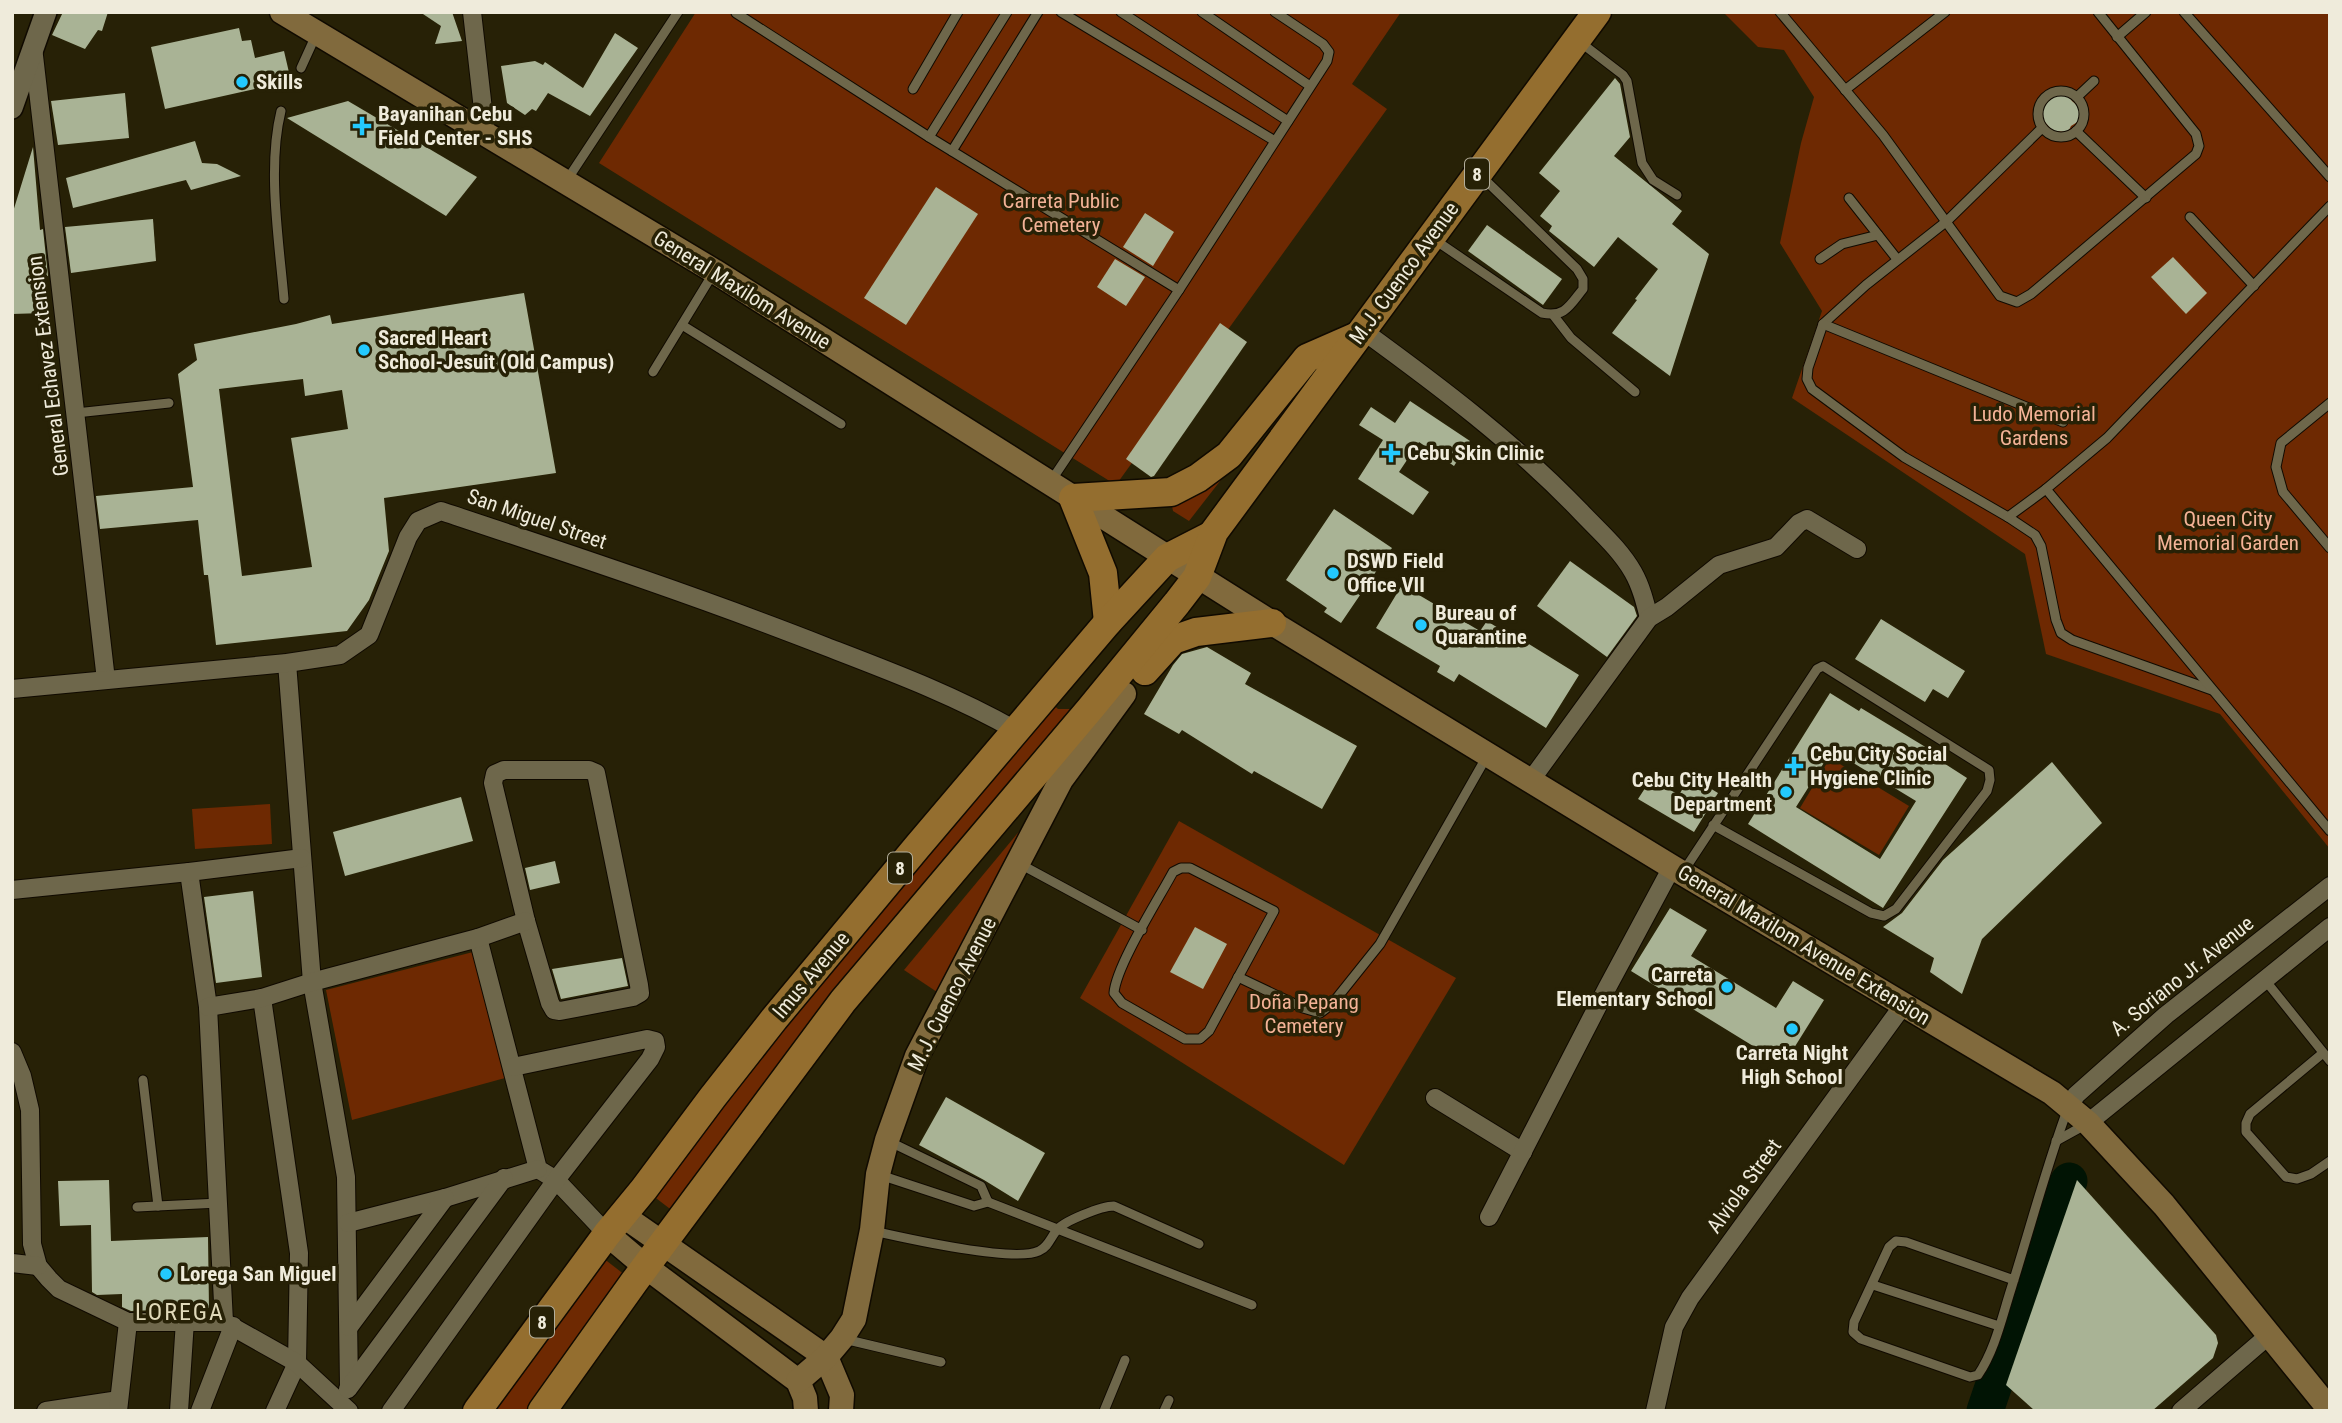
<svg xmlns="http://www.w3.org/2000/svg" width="2342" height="1423" viewBox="0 0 2342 1423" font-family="'Roboto Condensed',sans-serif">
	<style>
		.green { fill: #6e2902 }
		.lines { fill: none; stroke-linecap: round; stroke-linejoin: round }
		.river { stroke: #011404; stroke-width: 37 }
		.building { fill: #a9b395; fill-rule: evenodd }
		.service-casing { stroke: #100a00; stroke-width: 11 }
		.minor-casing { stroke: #100a00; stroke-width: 20 }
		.tertiary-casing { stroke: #100a00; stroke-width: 24 }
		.secondary-casing { stroke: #100a00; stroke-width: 27 }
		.primary-casing { stroke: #100a00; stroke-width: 31 }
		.service { stroke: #6e674b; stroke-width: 9 }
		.minor { stroke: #6e674b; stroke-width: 18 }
		.tertiary { stroke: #6e674b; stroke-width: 21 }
		.secondary { stroke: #816a3d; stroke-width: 24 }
		.primary { stroke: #946e2f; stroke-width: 28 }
		.poi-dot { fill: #23c9fe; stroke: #272106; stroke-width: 2.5 }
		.labels { text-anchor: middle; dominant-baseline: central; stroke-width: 7; stroke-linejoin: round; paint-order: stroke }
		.shield { fill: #272106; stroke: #b3ae9b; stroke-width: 2 }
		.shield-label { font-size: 19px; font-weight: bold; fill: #efebdb }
		.poi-label { font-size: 21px; font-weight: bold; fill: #efebdb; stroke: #272106; text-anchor: start }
		.park-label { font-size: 21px; fill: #f3b296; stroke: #272106 }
		.street-label { font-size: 21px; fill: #efebdb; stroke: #272106 }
		.quarter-label { font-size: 24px; letter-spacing: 2px; fill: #e0d9b9; stroke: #272106 }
	</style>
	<rect width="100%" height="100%" fill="#272106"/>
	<g class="green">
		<polygon points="696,12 1401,12 1352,84 1387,109 1116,485 599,163"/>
		<polygon points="1723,12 2330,12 2330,849 2220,714 2046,654 2025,554 1792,398 1822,311 1780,243 1801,143 1814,97 1784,50 1758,47"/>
		<polygon points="1224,476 1189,521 1173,511 1172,506"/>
		<polygon points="1045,697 1058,709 1090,709 682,1218 644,1189"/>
		<polygon points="1830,758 1909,806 1879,855 1800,808"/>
		<polygon points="1056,787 937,992 904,970"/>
		<polygon points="270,804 272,844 195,849 192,809"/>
		<polygon points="1179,821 1456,978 1344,1165 1080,998"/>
		<polygon points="473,952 505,1078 352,1120 326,990"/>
		<polygon points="594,1251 634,1282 541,1411 477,1411"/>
	</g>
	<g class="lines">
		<polyline class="river" points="1985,1411 2051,1216 2069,1181"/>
	</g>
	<g class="building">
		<polygon points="63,12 108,12 102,31 98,30 85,49 52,35"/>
		<polygon points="420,12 452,12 462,41 435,44 441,26"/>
		<polygon points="239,28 242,41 251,40 255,58 284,51 291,81 165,109 151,47"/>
		<polygon points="615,33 638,48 590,116 548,93 536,111 532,109 525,115 507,103 501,66 535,61 543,65 545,62 583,88"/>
		<polygon points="1615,78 1620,84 1630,137 1614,156 1682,211 1672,224 1709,254 1670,376 1612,333 1637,300 1635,299 1658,269 1618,237 1594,267 1549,231 1552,226 1540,216 1560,191 1539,173"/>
		<polygon points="125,93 129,138 58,145 51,101"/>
		<polygon points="2054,95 2069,96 2072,101 2079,107 2079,121 2071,126 2068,132 2053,131 2043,120 2043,105"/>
		<polygon points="348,101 477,177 446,216 287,118"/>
		<polygon points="195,141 202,163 217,164 241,176 191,190 186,180 73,208 66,178"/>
		<polygon points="33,147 40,230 43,229 48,276 42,277 44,313 12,314 12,215"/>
		<polygon points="936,187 978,214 906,325 864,298"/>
		<polygon points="1145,213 1174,232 1153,266 1123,247"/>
		<polygon points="153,219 156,261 71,273 65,227"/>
		<polygon points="1487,225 1562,279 1543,305 1468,251"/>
		<polygon points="2173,257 2207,293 2186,314 2151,277"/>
		<polygon points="1115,259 1145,277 1126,306 1097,287"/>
		<path d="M524,293l32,180 -172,25 5,53 -20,49 -22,31 -131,14 -8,-70h-4l-6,-55 -98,9 -4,-33 97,-9 -15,-113 19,-14 -3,-16 102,-20 34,-9 2,9zM303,379l2,17 37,-6 6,39 -57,9 21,129 -70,9 -23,-187z"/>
		<polygon points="1220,323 1247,342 1154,476 1151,477 1126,459"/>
		<polygon points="1410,401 1470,441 1454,466 1419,442 1399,472 1429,492 1413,515 1358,479 1383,440 1359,425 1371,407 1395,423"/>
		<polygon points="1334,509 1392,548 1341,623 1324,612 1327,608 1286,580"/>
		<polygon points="1570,561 1634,607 1637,616 1607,657 1537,606"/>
		<polygon points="1402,585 1480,631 1487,621 1514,638 1516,636 1579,675 1546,728 1459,674 1454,682 1437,672 1440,666 1376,628"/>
		<polygon points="1881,619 1965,671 1948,698 1933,689 1925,702 1855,659"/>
		<polygon points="1207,647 1251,673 1245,684 1357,746 1322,809 1254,771 1252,774 1182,730 1179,734 1144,714 1173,665 1182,654"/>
		<path d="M1830,693l29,18 2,-3 81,49 -3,3 28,18 -84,130 -135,-84zM1832,750l84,51 -36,58 -84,-52z"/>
		<polygon points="2052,762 2102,823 1982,939 1962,994 1930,972 1934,958 1883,927 1902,913 1943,860"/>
		<polygon points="1690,776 1718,793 1694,832 1638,799 1651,779 1679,795"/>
		<polygon points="461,797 473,841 345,876 333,832"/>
		<polygon points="555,861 560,883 530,890 525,868"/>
		<polygon points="253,891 262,977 216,983 204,897"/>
		<polygon points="1670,908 1707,930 1691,956 1776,1008 1793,981 1824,1000 1789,1056 1776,1049 1771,1057 1631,971"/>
		<polygon points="1195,927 1227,944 1203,989 1170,972"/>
		<polygon points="622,958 628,986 561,999 552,969"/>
		<polygon points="946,1097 1045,1153 1018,1201 984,1180 919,1145"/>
		<polygon points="109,1180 111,1241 208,1237 209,1308 131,1311 122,1307 122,1294 97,1295 92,1292 91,1225 60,1226 58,1181"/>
		<polygon points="2077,1180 2216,1335 2218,1343 2213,1358 2152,1411 2035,1411 2006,1385"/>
	</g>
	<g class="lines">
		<g class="service-casing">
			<g id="service">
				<polyline points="1061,12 1275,141"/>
				<polyline points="1121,12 1288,121"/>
				<polyline points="1202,12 1310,86"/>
				<polyline points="1780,12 1883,135 2000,296 2017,302 2031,294 2196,154 2199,146 2196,134 2098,12"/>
				<polyline points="2184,12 2330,177"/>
				<polyline points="736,13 929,137 1179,290"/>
				<polyline points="2117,37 2146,12"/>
				<polyline points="1580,42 1623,75 1627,81 1642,163 1653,180 1677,195"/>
				<polyline points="301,68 316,35"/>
				<polyline points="913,89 958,12"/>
				<polyline points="1845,90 1945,12"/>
				<circle cx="2061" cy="114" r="23"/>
				<polyline points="2077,97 2094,81"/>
				<path d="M281,111c-14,57 -2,129 3,188"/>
				<polyline points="2042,128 1947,221 1866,285 1823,324 1808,368 1807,379 1812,389 1904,457 2008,517 2035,535 2041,546 2056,620 2061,633 2072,640 2212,690"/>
				<polyline points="2076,131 2146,198"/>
				<polyline points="929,137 1007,12"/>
				<polyline points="952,151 1038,12"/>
				<polyline points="567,180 678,12"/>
				<polyline points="1849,198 1897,259"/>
				<polyline points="2190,217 2254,286"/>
				<path d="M1435,240l107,73c23,5 28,-8 41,-24v-10l-6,-10 -97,-94"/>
				<polyline points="1820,259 1842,244 1878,235"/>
				<polyline points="1554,316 1571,338 1635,392"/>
				<polyline points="1823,324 2063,422"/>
				<polyline points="682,325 841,424"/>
				<polyline points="653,372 714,272"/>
				<polyline points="2330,403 2281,443 2276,467 2283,492 2330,548"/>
				<polyline points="76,413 169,403"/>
				<polyline points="1051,481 1179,290 1327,61 1329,52 1323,44 1275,12"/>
				<polyline points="2046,489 2330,831"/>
				<polyline points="2008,517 2046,489 2107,438 2330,206"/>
				<polyline points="1020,864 1142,930"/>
				<path d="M1181,868h9l84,43 -65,120 -9,8h-15l-63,-36 -8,-10c2,-27 44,-93 59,-121z"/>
				<polyline points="1683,872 1817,669 1823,666 1989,770 1990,780 1987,791 1896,909 1884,916 1871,913 1713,825"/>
				<polyline points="1238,977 1303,1008 1320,1013 1332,1004 1380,944 1487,756"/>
				<polyline points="2265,980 2330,1061"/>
				<polyline points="2323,1053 2250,1114 2246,1123 2246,1132 2286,1177 2297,1179 2311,1174 2330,1161"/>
				<polyline points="143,1080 158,1206"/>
				<polyline points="888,1141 981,1186 988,1202"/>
				<polyline points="2056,1141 2085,1125"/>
				<polyline points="880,1175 974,1206 988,1202 1252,1305"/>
				<polyline points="137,1207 219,1203"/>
				<path d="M873,1231c31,7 141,32 166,20 9,-4 11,-12 17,-20 7,-10 46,-25 58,-25l85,38"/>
				<path d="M2014,1280l-108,-38 -10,-1 -7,6 -35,75 -1,10 8,7 109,38 8,-2c17,-25 24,-58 33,-86 19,-60 35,-122 57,-181"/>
				<polyline points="1873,1285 1999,1326"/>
				<polyline points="844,1339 941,1362"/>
				<polyline points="1104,1411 1125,1360"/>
				<polyline points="1164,1411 1169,1400"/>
			</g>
		</g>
		<g class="minor-casing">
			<g id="minor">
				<polyline points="472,12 486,136"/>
				<polyline points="33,47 106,680"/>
				<path d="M1362,330c77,56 153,113 219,182 18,19 39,37 52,60 8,14 12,30 16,46"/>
				<polyline points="287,663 312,982 346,1177 349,1387"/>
				<path d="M12,689l275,-26 53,-8 29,-20 39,-98 10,-16 23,-10c129,43 259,86 386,136 65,25 129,49 190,84"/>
				<polygon points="504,770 589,770 596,773 639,985 640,993 633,997 560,1011 554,1010 550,1003 526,921 493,783 495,774"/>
				<polyline points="1531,780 1649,618 1667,607 1719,565 1776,547 1799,523 1807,519 1857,549"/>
				<polyline points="189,872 208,1007 224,1322"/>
				<polyline points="12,890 189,872 302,858"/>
				<polyline points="478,938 538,1169 556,1180 607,1234"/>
				<polyline points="262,998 299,1253 297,1363 275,1411"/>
				<polyline points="208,1007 262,998 312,982 478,938 526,921"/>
				<polyline points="12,1052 22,1076 30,1110 32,1244 38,1266 49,1279 59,1289 128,1322 224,1322 297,1363 349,1411"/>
				<polyline points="1435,1098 1523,1152"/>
				<polyline points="2069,1107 2076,1095 2166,1015 2330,886"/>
				<polyline points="2088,1123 2330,927"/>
				<polyline points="1489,1217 1607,988 1672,867"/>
				<polyline points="348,1223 445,1198 538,1169"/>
				<polyline points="12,1263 38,1266"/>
				<polyline points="349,1327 445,1198"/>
				<polyline points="348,1389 504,1178"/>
				<polyline points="46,1411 119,1400"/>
				<polyline points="118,1411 128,1322"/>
				<polyline points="179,1411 185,1321"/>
				<polyline points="200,1411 233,1326"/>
				<polyline points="391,1411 556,1180 650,1059 656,1047 655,1041 647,1039 513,1067"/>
				<polyline points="1655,1411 1674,1327 1690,1298 1904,1004"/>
				<polyline points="2181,1411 2268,1336"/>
			</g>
		</g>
		<g class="tertiary-casing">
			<polyline id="tertiary" points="12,108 46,12"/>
		</g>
		<g class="secondary-casing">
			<g id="secondary">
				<polyline points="282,12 714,271 1272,623 1672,867 2052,1093 2088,1123 2164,1205 2330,1410"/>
				<polyline points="622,1215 826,1357 842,1395 841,1411"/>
				<polyline points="607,1234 646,1267 798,1381 805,1398 806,1411"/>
				<polyline points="798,1381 826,1357 842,1338 854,1319 872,1230 878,1174 887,1140 917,1056 1061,780 1124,694"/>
			</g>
		</g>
		<g class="primary-casing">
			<g id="primary">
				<polyline points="1108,622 1103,573 1073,498 1171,492 1198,478 1229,455 1307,358 1355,337"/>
				<polyline points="1145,671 1173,640 1196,632 1272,623"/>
				<polyline points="477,1411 607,1234 644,1189 712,1098 774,1019 917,847 1108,622 1167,558 1212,535"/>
				<polyline points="542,1411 634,1282 843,1001 1090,709 1177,603 1197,577 1214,532 1597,12"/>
			</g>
		</g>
		<use href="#service" class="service"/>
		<use href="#minor" class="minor"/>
		<use href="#tertiary" class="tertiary"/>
		<use href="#secondary" class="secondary"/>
		<use href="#primary" class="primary"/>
	</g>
	<g class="poi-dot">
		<circle cx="242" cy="82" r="7"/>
		<path d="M358.5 115.5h7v7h7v7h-7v7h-7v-7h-7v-7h7z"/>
		<circle cx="364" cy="350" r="7"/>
		<path d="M1387.5 442.5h7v7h7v7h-7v7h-7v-7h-7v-7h7z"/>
		<circle cx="1333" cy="573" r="7"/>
		<circle cx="1421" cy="625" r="7"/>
		<path d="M1790.5 755.5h7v7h7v7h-7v7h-7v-7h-7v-7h7z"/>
		<circle cx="1786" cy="792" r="7"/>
		<circle cx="1727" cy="987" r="7"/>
		<circle cx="1792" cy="1029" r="7"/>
		<circle cx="166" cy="1274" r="7"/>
	</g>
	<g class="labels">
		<g class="shield">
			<rect x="1465" y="158.5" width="24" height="31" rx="5"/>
			<rect x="888" y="852.5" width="24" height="31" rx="5"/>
			<rect x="530" y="1306.5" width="24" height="31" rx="5"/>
		</g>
		<g class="shield-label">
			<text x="1477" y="174">8</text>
			<text x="900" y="868">8</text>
			<text x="542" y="1322">8</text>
		</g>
		<g class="poi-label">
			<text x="256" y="82">Skills</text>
			<text x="378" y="114">Bayanihan Cebu<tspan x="378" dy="24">Field Center - SHS</tspan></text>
			<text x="378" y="338">Sacred Heart<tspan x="378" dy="24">School-Jesuit (Old Campus)</tspan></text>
			<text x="1407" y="453">Cebu Skin Clinic</text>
			<text x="1347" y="561">DSWD Field<tspan x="1347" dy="24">Office VII</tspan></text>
			<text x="1435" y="613">Bureau of<tspan x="1435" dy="24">Quarantine</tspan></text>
			<text x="1810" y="754">Cebu City Social<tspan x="1810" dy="24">Hygiene Clinic</tspan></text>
			<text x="1772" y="780" text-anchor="end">Cebu City Health<tspan x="1772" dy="24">Department</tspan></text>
			<text x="1713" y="975" text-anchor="end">Carreta<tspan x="1713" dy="24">Elementary School</tspan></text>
			<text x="1792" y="1053" text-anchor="middle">Carreta Night<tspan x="1792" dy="24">High School</tspan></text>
			<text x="180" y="1274">Lorega San Miguel</text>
		</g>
		<g class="park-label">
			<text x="1061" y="201">Carreta Public<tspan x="1061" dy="24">Cemetery</tspan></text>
			<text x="2034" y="414">Ludo Memorial<tspan x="2034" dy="24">Gardens</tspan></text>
			<text x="2228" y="519">Queen City<tspan x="2228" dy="24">Memorial Garden</tspan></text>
			<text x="1304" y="1002">Doña Pepang<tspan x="1304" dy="24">Cemetery</tspan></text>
		</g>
		<g class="street-label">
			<text transform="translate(1404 273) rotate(-54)">M.J. Cuenco Avenue</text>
			<text transform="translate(742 290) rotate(32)">General Maxilom Avenue</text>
			<text transform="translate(48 366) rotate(-97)">General Echavez Extension</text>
			<text transform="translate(537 519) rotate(19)">San Miguel Street</text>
			<text transform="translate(1804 945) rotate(31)">General Maxilom Avenue Extension</text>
			<text transform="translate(811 975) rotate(-50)">Imus Avenue</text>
			<text transform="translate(2182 976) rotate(-39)">A. Soriano Jr. Avenue</text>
			<text transform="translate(952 994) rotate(-63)">M.J. Cuenco Avenue</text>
			<text transform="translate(1744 1186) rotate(-54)">Alviola Street</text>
		</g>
		<g class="quarter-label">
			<text x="180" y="1312">LOREGA</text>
		</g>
	</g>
	<rect width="2342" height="1423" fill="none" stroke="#efebdb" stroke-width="28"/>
</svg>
